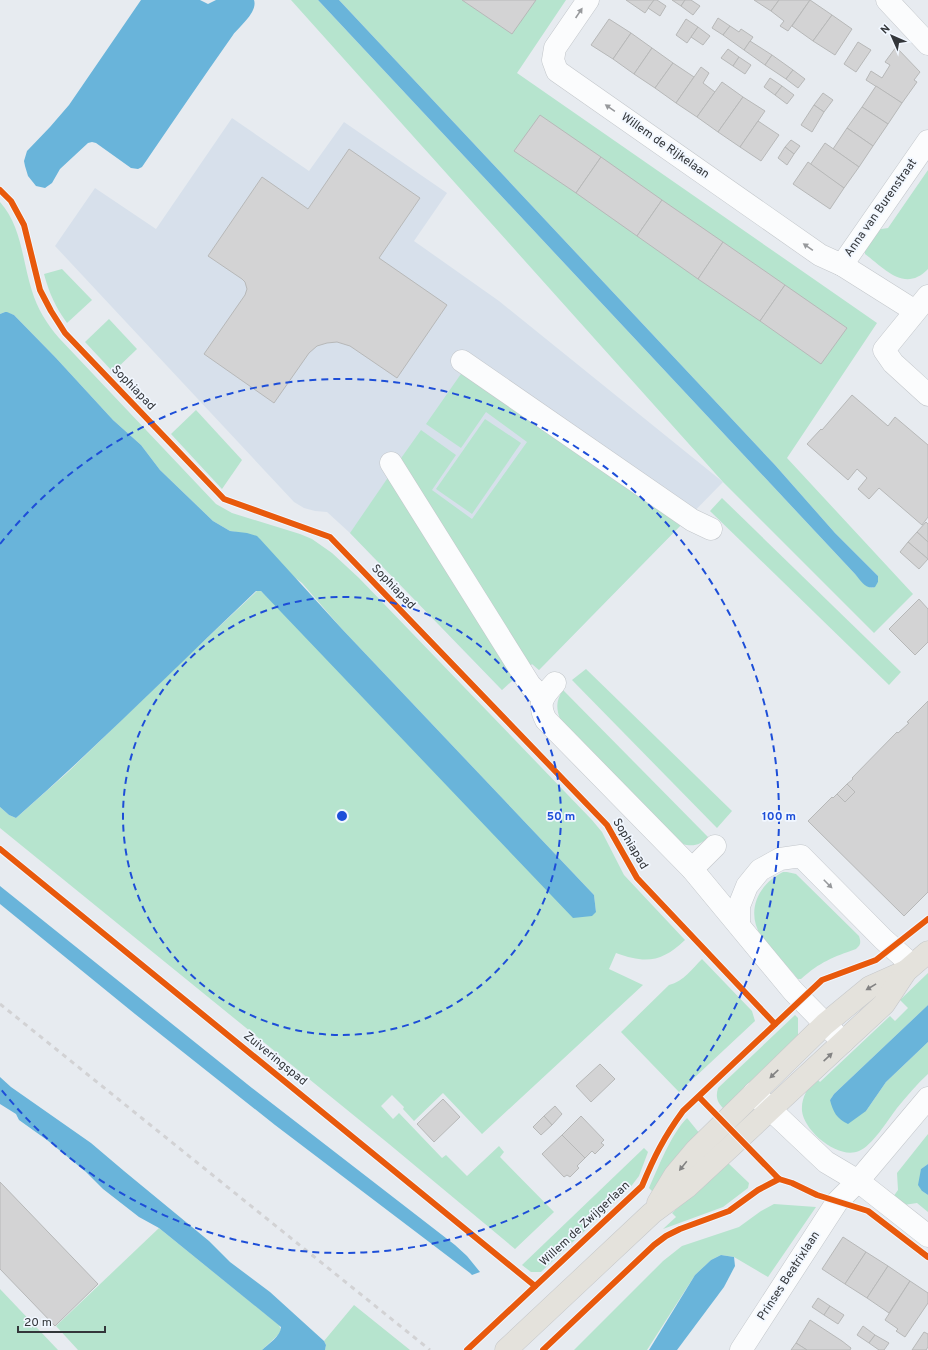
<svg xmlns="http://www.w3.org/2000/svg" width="928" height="1350" viewBox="0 0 928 1350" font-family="Overpass,sans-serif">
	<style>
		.built { fill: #d7e0eb }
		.green { fill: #b6e4ce }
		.water { fill: #69b4da }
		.building { fill: #d3d3d4; stroke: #b7b8b8 }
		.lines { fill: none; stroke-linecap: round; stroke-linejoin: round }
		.minor-casing { stroke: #c3c7cb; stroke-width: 23 }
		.major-casing { stroke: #c6c8ca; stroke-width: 23 }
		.minor { stroke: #fbfcfd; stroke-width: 22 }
		.major { stroke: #e4e2dc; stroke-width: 22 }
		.rail { stroke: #d2d2d4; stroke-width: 3; stroke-dasharray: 5 5; stroke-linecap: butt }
		.cycleway-casing { stroke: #f1f7ff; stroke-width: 8 }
		.cycleway { stroke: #e8590c; stroke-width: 6 }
		.oneway { fill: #97999c }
		.oneway2 { fill: #838383 }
		.ring { fill: none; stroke: #1d4ed8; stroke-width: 2; stroke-dasharray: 7 5 }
		.labels { text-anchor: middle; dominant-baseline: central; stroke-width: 3.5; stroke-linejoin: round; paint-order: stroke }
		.street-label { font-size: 12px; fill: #33363a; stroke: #f1f7ff }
		.centre { fill: #1d4ed8; stroke: #f1f7ff; stroke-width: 2 }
		.ring-label { font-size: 12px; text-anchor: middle; font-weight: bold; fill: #1d4ed8; stroke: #f1f7ff; stroke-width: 3.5; stroke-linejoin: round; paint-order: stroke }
	</style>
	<rect width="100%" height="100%" fill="#e7ebf0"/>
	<polygon class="built" points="232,118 309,171 344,122 447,193 414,241 499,301 723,482 539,670 532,664 502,690 350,533 327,512 315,511 304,508 294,502 55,246 95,188 156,229"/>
	<g class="green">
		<path d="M291,0h27l537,574c5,5 10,13 18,14l5,-6v-6l-43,-43 -60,-68 -436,-465h227l-49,73 360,250 -90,135 126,136 -39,39 -151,-151z"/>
		<path d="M928,170v99c-23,24 -43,0 -63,-15v-4l10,-20 13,-2z"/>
		<path d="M0,202c22,25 22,58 32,89 5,17 15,33 27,47l157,166 16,9 68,21 12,5 20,14 27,25 233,242 10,12 22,43 61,65c-23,22 -39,24 -69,13l-7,16 34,16 -161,149 -39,-41 -29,28 -11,-12 1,-2 -12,-12 -11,11 12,13 6,-6 43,45 4,-3 21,21 32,-30 5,6 -4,5 54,55 -39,37 -126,-105 -389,-316v-21l9,8 7,3 52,-46 122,-118 68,-64 3,1 335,321 -2,-17 -252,-266 -40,-46 -66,-51 -6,-1 -17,-10 -53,-51 -19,-25 -28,-25 -57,-62 -42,-43 -9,-3 -5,2z"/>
		<path d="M62,269l30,31 -25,23c-11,-15 -18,-30 -23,-49z"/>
		<polygon points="109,319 137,349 113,372 85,342"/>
		<polygon points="463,371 684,522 539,670 532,664 529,667 399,461 421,430 456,455 432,490 472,519 527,442 486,412 461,448 426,424"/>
		<polygon points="196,410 242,460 222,489 171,434"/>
		<polygon points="485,419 521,443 472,514 436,489"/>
		<polygon points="389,476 516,677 502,690 350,533"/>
		<polygon points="722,498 901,672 889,685 710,511"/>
		<polygon points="586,669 732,811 717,828 572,680"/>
		<path d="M563,690l145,147c-7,8 -15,10 -26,7l-122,-125c-4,-11 -4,-19 3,-29z"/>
		<path d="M783,872h4l9,2 63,62c2,6 2,9 -3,13 -23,8 -36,13 -55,30h-3l-37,-43c-15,-24 -4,-51 22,-64z"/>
		<path d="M702,959l50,52 3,10 -76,71 -58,-60 48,-47c15,-4 23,-16 33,-26z"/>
		<path d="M928,973v32l-94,89 -4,6 36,11 20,-29 42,-40v32c-11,10 -21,22 -31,34 -9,12 -25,38 -38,43 -21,9 -55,-20 -57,-40 -1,-14 6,-23 14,-33l4,4 70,-66 5,5 13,-13 -8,-8z"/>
		<path d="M795,1015l3,3v24l-73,68c-7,-6 -10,-12 -7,-22z"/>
		<path d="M687,1118l13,16 -47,58 -4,-4c9,-20 22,-54 38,-70z"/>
		<polygon points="928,1134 928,1164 921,1169 922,1191 928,1195 928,1212 917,1203 904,1205 893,1197 898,1190 897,1173"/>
		<polygon points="644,1148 648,1152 639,1176 629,1189 541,1272 531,1272 522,1265"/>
		<polygon points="728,1163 749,1183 748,1188 723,1207 663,1229 676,1217 672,1213"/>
		<polygon points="774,1204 816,1207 768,1277 734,1257 721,1255 711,1260 695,1275 647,1350 574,1350 663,1261 682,1246 739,1227 761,1211"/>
		<polygon points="159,1228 279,1325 281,1330 278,1335 262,1350 78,1350 56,1326"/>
		<polygon points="0,1289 58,1350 0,1350"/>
		<polygon points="354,1305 410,1350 325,1350 326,1345 324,1341"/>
	</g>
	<g class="water">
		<path d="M141,0h59l8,4 8,-4h38c4,12 -14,26 -21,35 -31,44 -61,88 -91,132l-4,2 -7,-1 -35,-25 -4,-1 -4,1 -28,26 -8,14 -7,5 -9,-2 -8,-10 -3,-10 -1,-5 3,-10 23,-24 19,-22z"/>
		<path d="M318,0h21l436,465 60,68 43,43v6l-3,5c-9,3 -15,-7 -20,-13z"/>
		<path d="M5,312h2l7,3 42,43 57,62 28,25 19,25 53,51 17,10 17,2 10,3 3,3 82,90 252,266 2,17 -4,4 -19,2 -312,-327h-5c-80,76 -157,154 -240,227l-7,-3 -9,-8v-493z"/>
		<polygon points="0,886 252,1088 455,1245 467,1256 480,1272 472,1275 470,1273 275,1125 135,1014 0,904"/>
		<path d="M928,1005v37l-42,40 -20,29 -18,13c-11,-5 -15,-12 -18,-24l4,-6z"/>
		<path d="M0,1077l11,10 80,56 33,28 85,70 21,21 40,30 54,49 2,4 -1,5h-63c6,-6 19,-14 19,-23l-122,-99 -20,-11 -36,-28 -17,-17 -39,-32 -28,-20 -3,-6 -16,-10z"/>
		<polygon points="928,1164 928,1195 922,1191 918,1185 921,1169"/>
		<polygon points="721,1255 734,1257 735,1266 724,1287 677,1350 649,1350 695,1275 711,1260"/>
	</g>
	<g class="building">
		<polygon points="462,0 536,0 512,34"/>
		<polygon points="626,0 654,0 645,13"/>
		<polygon points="654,0 657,0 666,6 660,16 648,8"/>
		<polygon points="672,0 685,0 681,6"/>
		<polygon points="685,0 691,0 700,6 693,15 681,6"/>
		<polygon points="754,0 779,0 771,11"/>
		<polygon points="779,0 810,0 788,31 780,26 784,21 771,11"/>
		<polygon points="810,0 832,15 813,41 792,26"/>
		<polygon points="832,15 852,29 835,55 813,41"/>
		<polygon points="718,18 730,26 723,35 712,28"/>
		<polygon points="609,19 631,33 613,59 591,45"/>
		<polygon points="686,19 698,27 687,43 676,35"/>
		<polygon points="730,26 739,32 741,29 753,37 744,50 723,35"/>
		<polygon points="698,27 710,36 703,45 691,37"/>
		<polygon points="631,33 652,48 634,74 613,59"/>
		<polygon points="750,41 772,55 765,65 744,50"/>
		<polygon points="858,42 871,50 856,72 844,64"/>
		<polygon points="896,47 920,72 914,80 917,82 902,103 866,80 871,71 882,78 890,65 885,62"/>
		<polygon points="652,48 673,63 655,88 634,74"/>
		<polygon points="728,49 739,57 733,66 721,58"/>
		<polygon points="772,55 793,70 786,79 765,65"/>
		<polygon points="739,57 751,65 745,74 733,66"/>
		<polygon points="673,63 694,77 676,103 655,88"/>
		<polygon points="701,67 709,73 703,83 715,92 697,117 676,103"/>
		<polygon points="793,70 805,79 798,88 786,79"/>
		<polygon points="770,78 782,86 775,95 764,87"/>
		<polygon points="722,82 743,97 718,132 697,117"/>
		<polygon points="782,86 794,95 787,104 775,95"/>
		<polygon points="876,86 902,103 888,124 862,107"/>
		<polygon points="823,93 833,100 824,112 814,105"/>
		<polygon points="743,97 765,111 740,147 718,132"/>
		<polygon points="814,105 824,112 812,132 801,125"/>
		<polygon points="862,107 888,124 873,146 847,128"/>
		<polygon points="540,115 601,157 576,193 514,151"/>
		<polygon points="758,121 779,135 761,161 740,147"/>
		<polygon points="847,128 873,146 859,167 833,149"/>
		<polygon points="791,140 800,146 794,154 785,147"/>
		<polygon points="825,143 859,167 844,188 810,165"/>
		<polygon points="785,147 794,154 787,165 778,158"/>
		<polygon points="349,149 420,198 379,258 447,305 397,378 350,346 337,342 327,343 317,346 309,353 274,403 204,354 245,295 247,289 245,282 242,279 208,256 262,177 308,209"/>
		<polygon points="601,157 662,200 637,236 576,193"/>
		<polygon points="808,162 844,188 830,209 793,184"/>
		<polygon points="662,200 723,242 698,279 637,236"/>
		<polygon points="723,242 785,285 760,321 698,279"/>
		<polygon points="785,285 847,328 821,364 760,321"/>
		<polygon points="852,395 888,426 895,417 928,445 928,517 922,525 879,488 869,499 858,489 867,478 857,469 848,480 807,444 821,429 822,430"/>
		<polygon points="926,522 928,524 928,542 917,532"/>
		<polygon points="917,532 928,542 928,559 908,542"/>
		<polygon points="908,542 928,559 919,569 900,552"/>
		<polygon points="919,599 928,609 928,642 915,655 889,629"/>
		<polygon points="928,701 928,892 904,916 808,821 832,797 833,798 837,794 845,802 855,792 847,784 853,779 852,778 897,732 898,733 909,723 907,722"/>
		<polygon points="847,784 855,792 845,802 837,794"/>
		<polygon points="600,1064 615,1079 591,1102 576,1086"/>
		<polygon points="443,1099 460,1117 434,1142 417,1124"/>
		<polygon points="555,1106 562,1114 552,1125 544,1116"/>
		<polygon points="544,1116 552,1125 541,1135 533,1127"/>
		<polygon points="581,1116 604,1140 601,1143 604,1145 595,1154 592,1151 585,1158 562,1135"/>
		<polygon points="562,1135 585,1158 577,1166 579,1168 570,1177 567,1175 564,1177 542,1154"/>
		<polygon points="0,1182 98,1284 55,1326 0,1269"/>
		<polygon points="843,1237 866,1252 845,1284 822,1269"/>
		<polygon points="866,1252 888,1266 867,1298 845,1284"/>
		<polygon points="888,1266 910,1281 889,1313 867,1298"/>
		<polygon points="910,1281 928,1293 928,1303 905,1337 896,1331 898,1329 885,1320"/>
		<polygon points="818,1298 830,1306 824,1315 812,1307"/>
		<polygon points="830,1306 844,1315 838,1324 824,1315"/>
		<polygon points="810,1320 842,1341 851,1348 850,1350 807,1350 796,1343"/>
		<polygon points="863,1326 875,1335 869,1343 857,1335"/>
		<polygon points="924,1332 928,1334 928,1347 926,1350 912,1350"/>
		<polygon points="875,1335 889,1343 884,1350 879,1350 869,1343"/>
		<polygon points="796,1343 807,1350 791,1350"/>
	</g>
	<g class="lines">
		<g class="minor-casing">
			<g id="minor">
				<polyline points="588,0 555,48 553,60 557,71 820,255 842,265 915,311"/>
				<polyline points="887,0 928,44"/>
				<polyline points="842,265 928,141"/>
				<polyline points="928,296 884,350 893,363 928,395"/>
				<polyline points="462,361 692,520 711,529"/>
				<polyline points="391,463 530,685 543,698"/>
				<path d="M555,683c-12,13 -18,20 -9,37l146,149 101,122 50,51"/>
				<polyline points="692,869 715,846"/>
				<polyline points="739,924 739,906 747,886 760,870 780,859 801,856 883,939 912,965"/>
				<polyline points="754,1093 771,1110 826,1162 858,1181 928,1236"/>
				<polyline points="741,1350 837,1202 858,1181 928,1098"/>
			</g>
		</g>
		<g class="major-casing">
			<g id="major">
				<polyline points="658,1203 675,1175 696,1150 825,1024 870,987 906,971"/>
				<polyline points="506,1350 652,1213 687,1187 843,1042 884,1004 906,971 928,952"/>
			</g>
		</g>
		<use href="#minor" class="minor"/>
		<use href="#major" class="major"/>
		<polyline class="rail" points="0,1004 430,1350"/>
		<g class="cycleway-casing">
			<g id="cycleway">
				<polyline points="0,190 11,201 24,225 40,290 51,311 65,333 224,499 330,537 607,825 637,878 775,1024"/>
				<polyline points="0,849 535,1286"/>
				<polyline points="699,1097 779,1179 792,1183 817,1195 868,1211 928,1257"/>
				<path d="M467,1350l175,-164c12,-29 22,-49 41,-75l139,-131 54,-20 52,-41"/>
				<polyline points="543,1350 654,1245 666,1236 680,1229 729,1211 758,1190 779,1179"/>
			</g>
		</g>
		<use href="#cycleway" class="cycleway"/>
	</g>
	<defs><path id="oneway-solid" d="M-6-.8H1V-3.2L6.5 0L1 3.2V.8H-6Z"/></defs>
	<g class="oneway">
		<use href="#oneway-solid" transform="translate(579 13) rotate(-56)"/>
		<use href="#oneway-solid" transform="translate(610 108) rotate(-145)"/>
		<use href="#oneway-solid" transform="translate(808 247) rotate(-145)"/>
		<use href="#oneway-solid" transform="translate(828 884) rotate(45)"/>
	</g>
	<g class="oneway2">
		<use href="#oneway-solid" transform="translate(871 987) rotate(149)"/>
		<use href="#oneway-solid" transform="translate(828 1057) rotate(-43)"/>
		<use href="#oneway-solid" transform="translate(774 1074) rotate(136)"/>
		<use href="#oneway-solid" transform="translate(683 1166) rotate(129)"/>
	</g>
	<g class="ring">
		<circle cx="342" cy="816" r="219"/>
		<path d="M0 544A437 437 0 1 1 0 1088"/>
	</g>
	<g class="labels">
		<g class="street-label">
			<text transform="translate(665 146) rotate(35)">Willem de Rijkelaan</text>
			<text transform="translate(881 208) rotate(-55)">Anna van Burenstraat</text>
			<text transform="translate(133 388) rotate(46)">Sophiapad</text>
			<text transform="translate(393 587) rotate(46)">Sophiapad</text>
			<text transform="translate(630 844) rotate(59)">Sophiapad</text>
			<text transform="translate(275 1059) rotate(39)">Zuiveringspad</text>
			<text transform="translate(585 1224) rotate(-43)">Willem de Zwijgerlaan</text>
			<text transform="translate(789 1276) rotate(-57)">Prinses Beatrixlaan</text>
		</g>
	</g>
	<circle cx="342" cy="816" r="6" class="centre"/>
	<g class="ring-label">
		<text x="561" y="820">50 m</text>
		<text x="779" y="820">100 m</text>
	</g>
	<g transform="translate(892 36) rotate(315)" stroke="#f1f7ff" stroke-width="3" paint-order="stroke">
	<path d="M0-3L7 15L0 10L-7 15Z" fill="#33363a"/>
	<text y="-6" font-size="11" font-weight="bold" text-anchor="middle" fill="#33363a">N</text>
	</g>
	<path d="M18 1326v6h87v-6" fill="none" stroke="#33363a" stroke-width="2"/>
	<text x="24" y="1326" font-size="12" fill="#33363a" stroke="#f1f7ff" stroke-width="3" paint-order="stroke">20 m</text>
</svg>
